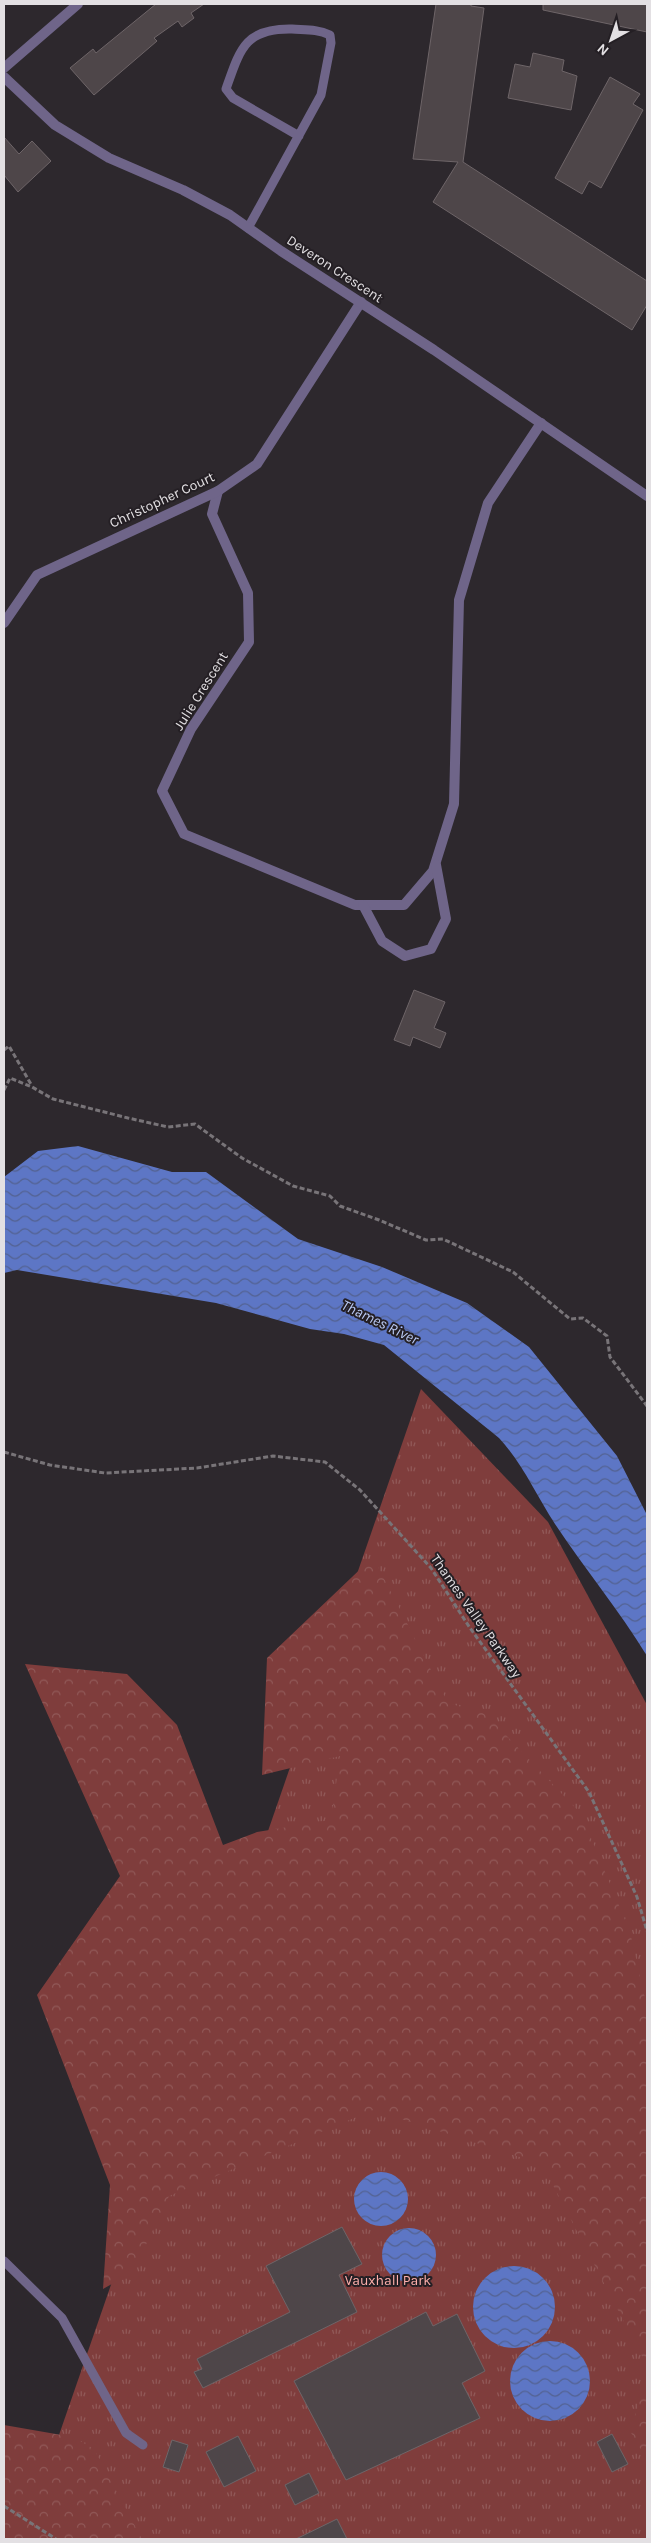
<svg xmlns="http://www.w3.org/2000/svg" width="651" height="2543" viewBox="0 0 651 2543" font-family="Karla,sans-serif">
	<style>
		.grass { fill: url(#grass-tufts) }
		.forest { fill: url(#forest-crowns) }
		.water { fill: url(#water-waves) }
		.building { fill: #4e4649; stroke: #6e6568 }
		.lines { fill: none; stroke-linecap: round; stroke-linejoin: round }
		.path { stroke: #787478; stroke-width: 3; stroke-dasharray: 5 2.5; stroke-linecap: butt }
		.service { stroke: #6f6589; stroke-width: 9 }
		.minor { stroke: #6f6589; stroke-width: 10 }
		.tertiary { stroke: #6f6589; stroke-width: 10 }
		.labels { text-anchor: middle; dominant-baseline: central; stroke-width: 4; stroke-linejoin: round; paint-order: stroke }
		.street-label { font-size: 14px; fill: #e3e0e3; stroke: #241f24 }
		.park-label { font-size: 14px; fill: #feafab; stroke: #241f24 }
		.water-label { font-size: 15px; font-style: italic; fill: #bacaf4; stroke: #241f24 }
	</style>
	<defs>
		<pattern id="grass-tufts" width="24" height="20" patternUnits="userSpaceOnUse" patternTransform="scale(1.25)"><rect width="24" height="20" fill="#7f3d3c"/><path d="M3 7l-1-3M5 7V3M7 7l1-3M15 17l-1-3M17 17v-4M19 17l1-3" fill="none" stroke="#915958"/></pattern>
		<pattern id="forest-crowns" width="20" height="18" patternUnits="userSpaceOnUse" patternTransform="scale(1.25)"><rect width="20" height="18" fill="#7f3d3c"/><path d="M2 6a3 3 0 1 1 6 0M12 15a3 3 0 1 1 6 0" fill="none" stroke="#915958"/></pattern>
		<pattern id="water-waves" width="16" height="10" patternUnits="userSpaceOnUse" patternTransform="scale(1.25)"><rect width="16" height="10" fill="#5d76c5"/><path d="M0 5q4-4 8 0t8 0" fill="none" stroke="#536291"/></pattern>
	</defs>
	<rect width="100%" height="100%" fill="#2d282d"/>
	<polygon class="grass" points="421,1389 548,1522 647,1705 647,2539 23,2539"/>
	<g class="forest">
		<polygon points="373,1557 448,1703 486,1714 581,1814 630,1932 647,2007 647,2366 542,2164 373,2110 169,2196 133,2272 103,2289 110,2185 37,1995 120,1876 25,1664 127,1674 177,1725 223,1845 257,1832 331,1820 340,1756 262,1775 267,1658"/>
		<polygon points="647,2376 647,2460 630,2431"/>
		<polygon points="4,2425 73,2437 94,2449 142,2539 4,2539"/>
	</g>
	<g class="water">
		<path d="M78,1146l94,26h34l92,67 84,28 85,36 62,44 88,109 30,59v141c-28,-46 -62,-87 -92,-132 -19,-29 -32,-60 -56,-86l-115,-93 -40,-11 -34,-5 -94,-26 -199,-33 -13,3v-96l34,-26z"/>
		<circle cx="381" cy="2199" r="27"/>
		<circle cx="409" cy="2255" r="27"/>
		<circle cx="514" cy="2307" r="41"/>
		<circle cx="550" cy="2381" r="40"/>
	</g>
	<g class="building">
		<polygon points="156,4 204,4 191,13 194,18 182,27 178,21 154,38 157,41 94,95 70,68 93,49 96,53"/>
		<polygon points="436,4 471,4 471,6 484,8 463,162 647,281 647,305 632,330 433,202 458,162 413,159"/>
		<polygon points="543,4 647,4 647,32 543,10"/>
		<polygon points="533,53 564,60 562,71 577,76 571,110 508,98 515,64 530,67"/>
		<polygon points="610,77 640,94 633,104 643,110 601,188 589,181 582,194 555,178"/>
		<polygon points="4,137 19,154 32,141 51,161 18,192 4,175"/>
		<polygon points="414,990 445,1002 434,1028 446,1033 440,1048 413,1037 410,1046 394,1040"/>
		<polygon points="342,2227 362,2264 339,2275 357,2312 203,2388 194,2372 202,2369 197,2359 290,2312 266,2266"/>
		<polygon points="426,2312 433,2326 457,2314 485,2371 462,2383 480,2418 346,2480 294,2381"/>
		<polygon points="612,2434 628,2464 612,2472 597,2442"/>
		<polygon points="238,2436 256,2471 224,2487 206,2452"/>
		<polygon points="172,2440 188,2445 179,2472 163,2467"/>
		<polygon points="309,2473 319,2493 295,2505 285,2485"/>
		<polygon points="337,2519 347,2539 296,2539"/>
	</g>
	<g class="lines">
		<g class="path">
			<polyline points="4,1050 9,1046 32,1086"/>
			<polyline points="4,1090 10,1078 32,1087 53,1099 128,1118 168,1127 195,1124 242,1158 293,1186 330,1196 340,1206 379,1220 426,1240 443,1239 513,1272 570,1319 583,1318 607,1336 610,1357 647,1406"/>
			<polyline points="4,1452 50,1465 105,1473 197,1468 273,1456 325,1462 360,1490 431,1568 470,1628 589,1792 637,1897 647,1931"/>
			<polyline points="4,2506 56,2539"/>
		</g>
		<g class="service">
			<path d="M248,228l73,-133 10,-52 -1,-8c-13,-6 -24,-5 -38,-6 -47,-1 -52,20 -66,60l7,9 66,38"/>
			<polyline points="4,2261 62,2318 126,2433 143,2445"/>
		</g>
		<g class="minor">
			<polyline points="4,68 78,4"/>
			<polyline points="218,491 212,514 248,593 249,642 191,729 162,791 184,834 355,905 404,905 433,871 454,804 459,600 488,503 541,423"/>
			<polyline points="4,623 37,575 218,491 257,464 361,302"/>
			<polyline points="363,905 382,941 405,956 431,949 446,919 436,865"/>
		</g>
		<polyline class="tertiary" points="4,77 55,125 109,158 183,190 230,215 281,251 434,350 647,496"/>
	</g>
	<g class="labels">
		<g class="street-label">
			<text transform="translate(335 269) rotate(33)">Deveron Crescent</text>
			<text transform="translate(162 500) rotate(-25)">Christopher Court</text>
			<text transform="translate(201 691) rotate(-58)">Julie Crescent</text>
			<text transform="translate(476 1616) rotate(55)">Thames Valley Parkway</text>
		</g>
		<g class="park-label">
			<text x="388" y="2280">Vauxhall Park</text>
		</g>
		<g class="water-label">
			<text transform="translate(380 1322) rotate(26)">Thames River</text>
		</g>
	</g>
	<rect width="651" height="2543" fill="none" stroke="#e3e0e3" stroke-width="10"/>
	<g transform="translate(611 40) rotate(220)" stroke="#241f24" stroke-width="4" paint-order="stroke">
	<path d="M0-4L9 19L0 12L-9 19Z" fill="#e3e0e3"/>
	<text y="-8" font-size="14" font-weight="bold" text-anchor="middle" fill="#e3e0e3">N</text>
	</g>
</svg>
